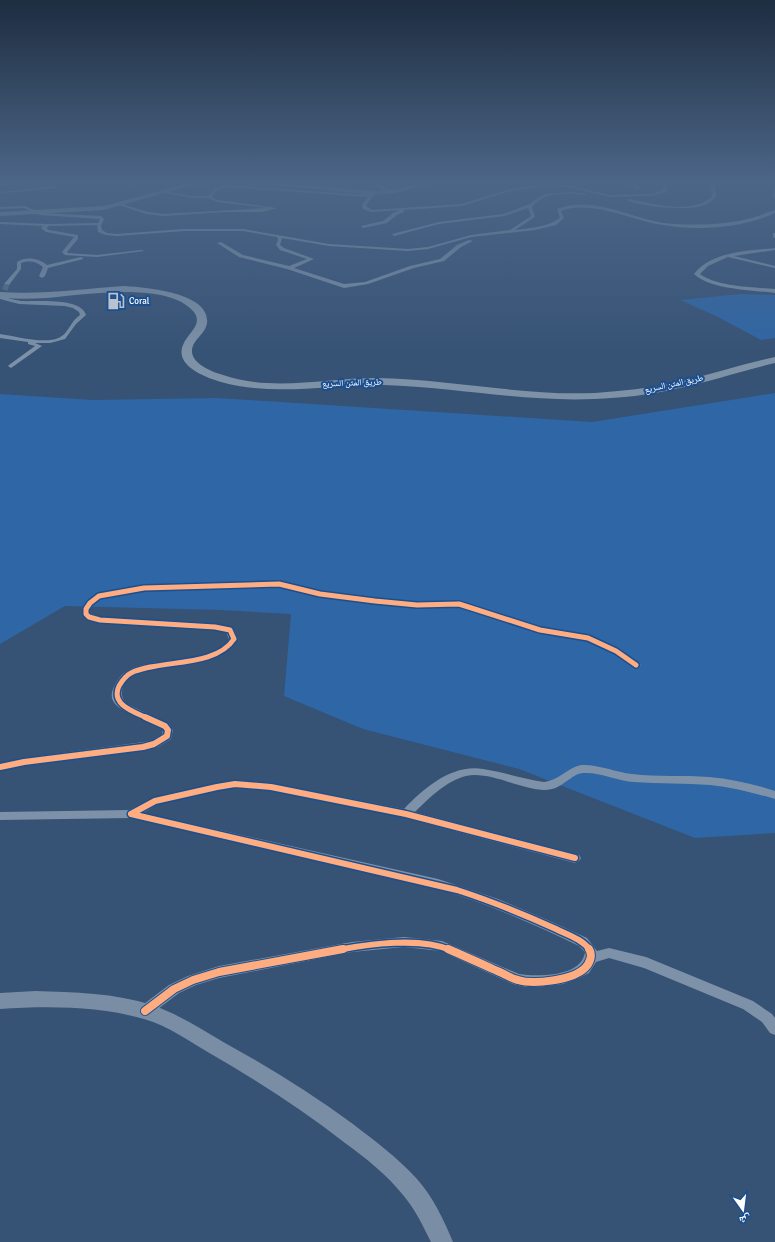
<svg xmlns="http://www.w3.org/2000/svg" width="775" height="1242" viewBox="0 0 775 1242" font-family="Signika,'Noto Naskh Arabic',sans-serif">
	<style>
		.green { fill: #2f66a5 }
		.lines { fill: none; stroke-linecap: round; stroke-linejoin: round }
		.minor-tunnel { stroke: #546c89; stroke-width: 5.5; stroke-dasharray: 5.5 3; stroke-linecap: butt }
		.minor { fill: #7d92a8; fill-rule: evenodd }
		.secondary { fill: #798da4; fill-rule: evenodd }
		.motorway { fill: #7e92a7; fill-rule: evenodd }
		.cycleway-far2-casing { stroke: #1b4f8f; stroke-width: 8 }
		.cycleway-far1-casing { stroke: #1b4f8f; stroke-width: 9 }
		.cycleway-casing { stroke: #1b4f8f; stroke-width: 10 }
		.cycleway-far2 { stroke: #ffac80; stroke-width: 5 }
		.cycleway-far1 { stroke: #ffac80; stroke-width: 6 }
		.cycleway { stroke: #ffac80; stroke-width: 8 }
		.labels { text-anchor: middle; dominant-baseline: central; stroke-width: 4; stroke-linejoin: round; paint-order: stroke }
		.far-poi-label { font-size: 9px; fill: #fff; stroke: #1b4f8f; text-anchor: start }
		.far-street-label { font-size: 9px; fill: #fff; stroke: #1b4f8f }
	</style>
	<rect width="100%" height="100%" fill="#365274"/>
	<g class="green">
		<polygon points="740,294 775,295 775,338 761,340 716,316 680,300"/>
		<polygon points="775,393 775,833 695,838 519,769 363,729 284,696 291,614 221,610 65,606 0,644 0,394 93,400 217,398 592,422"/>
	</g>
	<g class="lines">
		<polyline class="minor-tunnel" points="2,298 7,284"/>
		<g class="minor">
			<polygon points="22,181 38,181 0,186 0,184"/>
			<polygon points="131,181 135,181 133,186 130,185"/>
			<polygon points="368,181 374,181 392,192 389,193"/>
			<polygon points="616,181 624,181 641,187 635,191 633,190 636,187"/>
			<polygon points="663,181 667,181 666,192 652,196 610,197 567,187 543,186 511,191 462,206 404,210 404,212 397,215 387,223 363,228 361,226 383,221 393,213 400,210 371,212 363,209 362,205 368,197 227,187 218,190 211,197 218,200 277,208 262,212 225,212 164,216 146,214 119,205 121,204 148,212 164,214 268,208 217,202 208,198 192,198 161,192 163,191 192,196 208,196 215,188 227,185 370,195 374,192 376,193 366,205 367,207 372,210 462,204 510,189 543,184 567,185 610,195 652,194 663,190"/>
			<path d="M711,181h4l1,16c-5,5 -11,9 -19,10 -15,3 -56,0 -70,-7l2,-1c25,5 61,16 83,-2z"/>
			<polygon points="57,186 56,188 3,193 1,192"/>
			<polygon points="774,187 775,187 775,198 773,197"/>
			<path d="M571,192l16,2 -2,1c-18,-1 -40,-4 -53,12l3,10 -20,13c16,-2 32,-3 45,-12l-3,-9c35,-14 73,9 107,14 29,3 61,2 88,-5 8,-2 15,-6 23,-8v3c-33,15 -76,18 -112,12 -30,-4 -72,-26 -102,-14l3,7 -8,7 -21,5 -64,7 -43,12 -20,2 -79,-5 -47,-8 -2,7 4,3 30,11 -20,9 50,16 21,-2 45,-16 30,-7 17,-14 12,-5 4,1 -12,6 -17,14 -30,7 -46,16 -24,4 -57,-19 -48,-12 -22,-14 4,-1 22,13 46,11 18,-7 -27,-9 -4,-5 2,-5 -1,-3 -34,-6h-59l-67,5 -11,-1 -8,-3 -1,-7 -48,1 -3,2 3,2 29,5v4l-11,13 1,1 29,2 45,-5 2,1 -47,6 -32,-2 -3,-3 12,-15 -28,-5 -5,-4 2,-2 -43,-2v-2l48,2 50,-1 2,-4 -60,-4 -16,-7 -24,1v-2l25,-1 16,7 60,3 3,3 -3,7 1,4 5,3 10,1 67,-5h59l86,15 79,5 20,-2 43,-12 39,-5 21,-14 -3,-8 -24,8 -65,8 -45,12 -2,-2 47,-12 64,-8 27,-10 9,-7 7,-3z"/>
			<polygon points="773,233 775,233 775,238 773,237"/>
			<path d="M775,248v2l-41,6 41,10v2l-47,-11 -20,9 -8,8c18,13 53,13 75,15v4c-22,-3 -64,-3 -81,-19 17,-23 55,-23 81,-26z"/>
			<path d="M81,257l2,1v1l-35,9 -3,8 -3,2 -3,-2 4,-9c-6,-5 -13,-7 -22,-4v6l-12,16 -5,-1 13,-15v-7c9,-6 22,-4 30,3z"/>
			<path d="M2,296c6,2 12,4 19,5 15,1 60,-4 65,14l-10,9 -11,15 -15,4h-15l7,3 -31,22 -3,-2 1,-1 26,-19 -7,-2v-2l-28,-4v-4c15,2 49,12 62,2 7,-5 9,-15 18,-21l-1,-3 -6,-4 -8,-2 -46,-2 -19,-5v-2z"/>
			<path d="M279,581l41,10 55,7 42,4 42,-1 82,26 50,9 28,13 22,16 -5,3 -3,-1 -20,-14 -27,-13 -49,-8 -79,-25 -41,1 -42,-4 -55,-7 -41,-10 -135,4 -42,7 -9,7 -3,4v4l10,4 115,7 18,4 5,11c-5,7 -9,12 -18,16 -16,6 -34,9 -51,12 -12,2 -25,3 -36,9 -10,5 -16,19 -6,28l42,20 4,6 -2,9 -13,8 -15,4 -119,15 -24,5v-8l24,-5 127,-17 11,-7 1,-4 -2,-2c-8,-4 -16,-7 -24,-11 -14,-7 -33,-13 -22,-32 2,-4 5,-9 9,-12 23,-18 87,-7 105,-34l-3,-7 -11,-2 -115,-7 -14,-4 -4,-5v-5l5,-8 9,-7 48,-9z"/>
			<path d="M581,765c17,-1 34,7 51,9 26,3 51,1 77,3 22,2 45,7 66,14v8c-21,-6 -43,-12 -65,-14 -25,-2 -50,-1 -76,-3 -16,-1 -35,-10 -50,-9 -14,0 -21,18 -41,17 -24,-1 -53,-19 -77,-14 -20,5 -37,22 -51,36l164,43 2,3 -2,3 -4,2 -169,-45 -135,-27 -36,-3 -18,3 -59,13 -15,9 295,66 60,20 54,23 35,16 10,13 12,-3 37,9 107,44 19,13 3,4v17l-5,-2 -8,-11 -19,-13 -99,-41 -35,-10 -13,4 -7,11 -10,5 -16,6 -26,3h-11l-13,-3 -72,-33 -37,-4 -52,5 -133,26 -23,7 -17,8 -29,22 -5,2 -5,-2 -2,-4 2,-4 29,-22 19,-9 31,-10 133,-24 52,-5 38,4 77,33c19,3 63,3 66,-22l-6,-6c-46,-22 -92,-43 -141,-57l-307,-71 -131,2v-8l129,-2 26,-13 80,-17 36,3 133,26c20,-21 48,-45 79,-40 21,3 40,10 61,13 14,-1 23,-14 37,-17z"/>
		</g>
		<g class="secondary">
			<polygon points="204,181 222,181 186,187 104,210 0,216 0,212 104,206 184,184"/>
			<polygon points="235,181 259,181 374,191 395,189 431,181 441,181 395,193 374,195"/>
			<path d="M35,991c39,1 80,2 117,14 26,9 49,24 73,38 44,24 87,51 128,81 22,17 45,34 64,55 16,18 27,41 36,63h-22c-8,-16 -16,-33 -28,-47 -16,-20 -37,-37 -58,-52 -42,-33 -87,-62 -134,-89 -21,-12 -42,-28 -67,-35 -46,-13 -96,-13 -144,-10v-16z"/>
		</g>
		<path class="motorway" d="M123,286c20,1 88,6 84,37 -1,8 -8,13 -12,19 -12,18 14,29 28,33 49,17 103,3 153,3 74,1 145,18 219,15 27,-2 54,-5 80,-10 34,-8 67,-19 100,-26v6c-34,8 -66,19 -100,26 -26,6 -54,9 -81,10 -71,3 -140,-12 -210,-14 -54,-1 -109,12 -163,-3 -14,-4 -47,-16 -38,-37 5,-13 24,-22 7,-37 -30,-26 -106,-13 -143,-10 -16,1 -31,1 -47,0v-6c41,3 82,-3 123,-6z"/>
		<g class="cycleway-far2-casing">
			<path id="cycleway-far2" d="M147,718c-12,-6 -37,-13 -28,-32 3,-5 6,-10 12,-13 29,-14 84,-5 103,-34l-4,-9 -15,-3 -115,-7 -11,-3 -3,-3v-5l4,-6 9,-7 45,-8 135,-4 41,10 55,7 42,4 42,-1 81,26 48,8 28,13 20,14"/>
		</g>
		<g class="cycleway-far1-casing">
			<g id="cycleway-far1">
				<polyline points="0,767 24,762 143,747 154,744 167,736 168,730 165,726 145,717"/>
				<path d="M575,858l-169,-44 -135,-27 -36,-3 -18,3 -62,14 -24,13 326,76c34,11 66,24 99,39 12,6 26,10 34,21"/>
				<path d="M338,950c31,-6 83,-13 112,0"/>
			</g>
		</g>
		<g class="cycleway-casing">
			<g id="cycleway">
				<path d="M448,949c16,7 32,14 47,21 8,3 15,8 23,10 16,5 55,0 67,-12 5,-5 8,-13 4,-19"/>
				<polyline points="145,1011 174,989 193,980 219,972 343,949"/>
			</g>
		</g>
		<use href="#cycleway-far2" class="cycleway-far2"/>
		<use href="#cycleway-far1" class="cycleway-far1"/>
		<use href="#cycleway" class="cycleway"/>
	</g>
	<linearGradient id="sky" x2="0" y2="1"><stop stop-color="#1e2d40"/><stop offset="0.51" stop-color="#4c6688"/><stop offset="1" stop-color="#4c6688" stop-opacity="0"/></linearGradient>
	<rect width="775" height="355" fill="url(#sky)"/>
	<defs>
		<g id="fuel-bare" transform="scale(1.38)"><path d="M-5.5-6h7V0h2V4h1.3V-2.5L3-4.5l.8-.8L6-3V5H2.5V1h-1V6h-7ZM-4.2-4.7v3.2H.2V-4.7Z" fill="#b9c2ce" stroke="#1b4f8f" stroke-width="2.5" paint-order="stroke"/></g>
	</defs>
	<g fill-rule="evenodd">
		<use href="#fuel-bare" x="116" y="301"/>
	</g>
	<g class="labels">
		<g class="far-poi-label">
			<text x="129" y="301">Coral</text>
		</g>
		<g class="far-street-label">
			<text transform="translate(352 383) rotate(-2)">طريق المتن السريع</text>
			<text transform="translate(674 384) rotate(-12)">طريق المتن السريع</text>
		</g>
	</g>
	<g transform="translate(743 1210) rotate(166)" stroke="#1b4f8f" stroke-width="3" paint-order="stroke">
	<path d="M0-3L7 15L0 10L-7 15Z" fill="#ffffff"/>
	<text y="-6" font-size="11" font-weight="bold" text-anchor="middle" fill="#ffffff">ش</text>
	</g>
</svg>
